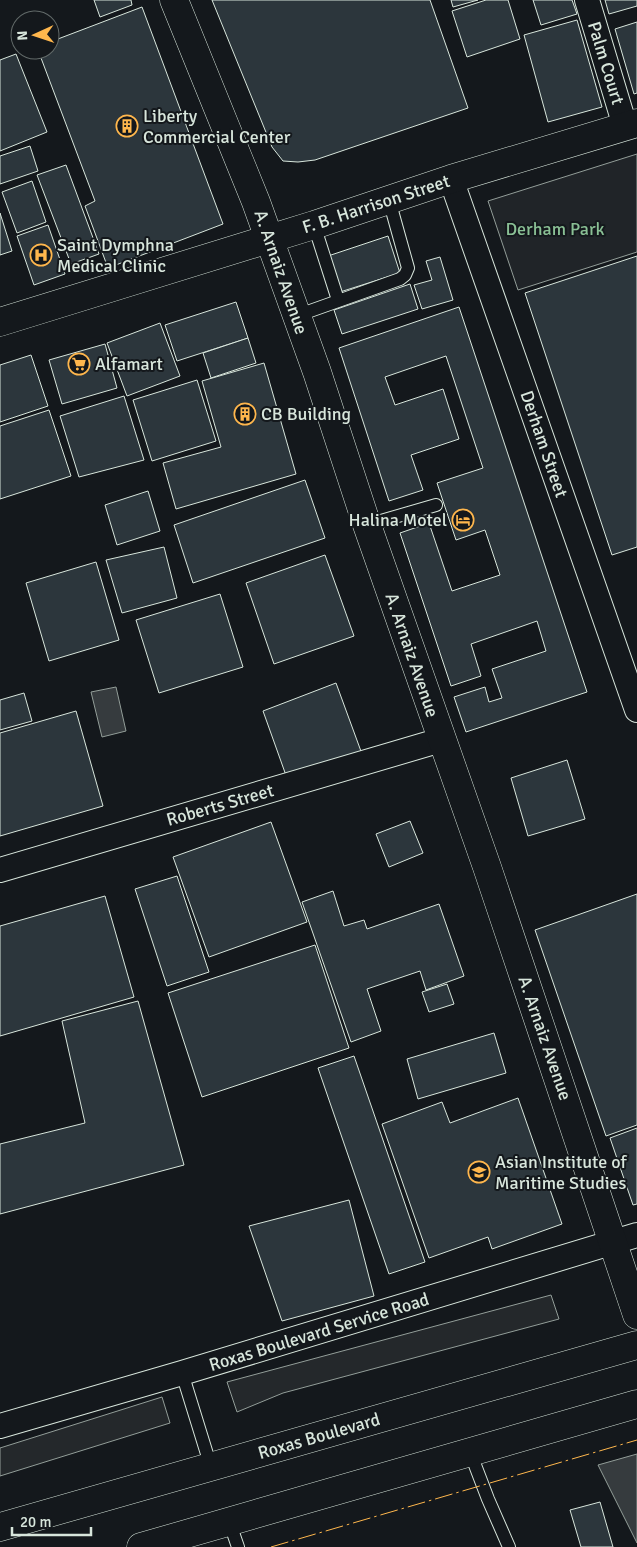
<svg xmlns="http://www.w3.org/2000/svg" width="637" height="1547" viewBox="0 0 637 1547" font-family="Signika,sans-serif">
	<style>
		.green { fill: #202428; stroke: #939e99 }
		.parking { fill: #24282b; stroke: #939e99 }
		.water { fill: #363b3e; stroke: #939e99 }
		.building { fill: #2c363c; stroke: #d8e6dc }
		.lines { fill: none; stroke-linecap: round; stroke-linejoin: round }
		.service-casing { stroke: #d8e6dc; stroke-width: 14 }
		.minor-casing { stroke: #d8e6dc; stroke-width: 26 }
		.secondary-casing { stroke: #d8e6dc; stroke-width: 29 }
		.trunk-casing { stroke: #d8e6dc; stroke-width: 29 }
		.service { stroke: #14181c; stroke-width: 12 }
		.minor { stroke: #14181c; stroke-width: 24 }
		.secondary { stroke: #14181c; stroke-width: 28 }
		.trunk { stroke: #14181c; stroke-width: 28 }
		.power { stroke: #ffb74d; stroke-width: 1; stroke-dasharray: 18 4 2.5 4; stroke-linecap: butt }
		.labels { text-anchor: middle; dominant-baseline: central; stroke-width: 4; stroke-linejoin: round; paint-order: stroke }
		.street-label { font-size: 18px; fill: #d8e6dc; stroke: #14181c }
		.poi-label { font-size: 18px; fill: #d8e6dc; stroke: #14181c; text-anchor: start }
		.park-label { font-size: 18px; fill: #8ac095; stroke: #14181c }
	</style>
	<rect width="100%" height="100%" fill="#14181c"/>
	<polygon class="green" points="637,154 637,252 518,290 488,201"/>
	<g class="parking">
		<polygon points="551,1295 559,1319 283,1393 237,1412 227,1382"/>
		<polygon points="162,1397 170,1423 0,1476 0,1448"/>
	</g>
	<g class="water">
		<polygon points="116,687 126,731 102,737 91,692"/>
		<polygon points="637,1454 637,1543 598,1465"/>
	</g>
	<g class="building">
		<polygon points="94,0 131,0 132,5 100,17"/>
		<polygon points="212,0 430,0 468,108 315,160 298,162 283,161 272,147"/>
		<polygon points="451,0 478,0 453,7"/>
		<polygon points="486,0 508,0 520,39 467,57 452,11"/>
		<polygon points="533,0 572,0 577,14 541,25"/>
		<polygon points="605,0 637,0 637,6 609,14"/>
		<polygon points="142,7 223,224 108,268 85,206 95,201 38,50 50,50 50,42"/>
		<polygon points="577,20 602,107 548,122 524,35"/>
		<polygon points="637,22 637,93 634,94 615,29"/>
		<polygon points="16,54 47,132 0,151 0,60"/>
		<polygon points="30,146 38,171 0,184 0,156"/>
		<polygon points="66,165 99,254 71,264 37,175"/>
		<polygon points="32,181 46,222 17,233 2,192"/>
		<polygon points="0,213 12,251 0,255"/>
		<polygon points="48,225 65,274 34,285 17,236"/>
		<polygon points="388,236 400,273 340,292 328,256"/>
		<polygon points="637,256 637,547 612,555 525,293"/>
		<polygon points="440,257 453,300 422,309 414,285 432,280 426,261"/>
		<polygon points="410,284 418,309 342,334 334,310"/>
		<polygon points="236,302 248,338 177,361 165,325"/>
		<polygon points="459,307 587,692 466,732 454,697 485,687 489,702 502,698 492,669 546,651 537,621 471,644 481,676 451,686 400,533 429,523 452,591 500,575 485,530 456,540 437,483 483,468 446,356 385,377 395,405 443,389 459,439 411,455 423,490 389,501 339,348"/>
		<polygon points="160,323 180,376 127,396 107,343"/>
		<polygon points="248,338 256,363 211,378 203,353"/>
		<polygon points="105,344 117,388 62,404 49,360"/>
		<polygon points="31,355 48,406 0,422 0,365"/>
		<polygon points="264,363 296,474 176,509 163,463 221,447 202,381"/>
		<polygon points="197,380 216,441 152,461 133,400"/>
		<polygon points="124,396 144,460 79,477 60,416"/>
		<polygon points="49,410 71,476 0,499 0,426"/>
		<polygon points="305,480 325,538 193,583 174,525"/>
		<polygon points="148,491 160,531 117,545 105,505"/>
		<polygon points="164,547 177,598 122,613 106,560"/>
		<polygon points="325,555 354,636 274,664 246,583"/>
		<polygon points="96,562 119,640 49,661 26,583"/>
		<polygon points="220,594 243,667 159,693 136,620"/>
		<polygon points="336,683 362,754 288,781 263,711"/>
		<polygon points="24,693 32,721 0,730 0,700"/>
		<polygon points="76,711 103,806 0,836 0,733"/>
		<polygon points="567,760 585,819 528,836 511,778"/>
		<polygon points="410,821 423,853 389,867 376,834"/>
		<polygon points="271,822 307,922 209,957 173,857"/>
		<polygon points="177,876 209,972 167,986 135,889"/>
		<polygon points="333,891 344,926 364,920 367,929 439,904 464,976 426,990 420,971 367,989 381,1031 351,1042 302,902"/>
		<polygon points="637,894 637,1125 606,1136 535,930"/>
		<polygon points="105,896 134,997 0,1036 0,926"/>
		<polygon points="315,945 349,1048 202,1097 168,993"/>
		<polygon points="447,984 454,1004 429,1012 422,992"/>
		<polygon points="138,1001 184,1165 0,1214 0,1144 85,1123 62,1021"/>
		<polygon points="494,1033 506,1073 418,1099 407,1059"/>
		<polygon points="354,1056 425,1262 389,1274 318,1068"/>
		<polygon points="518,1098 562,1224 492,1249 488,1237 429,1258 382,1124 442,1102 450,1123"/>
		<polygon points="637,1128 637,1204 633,1205 610,1138"/>
		<polygon points="349,1200 374,1296 282,1321 249,1226"/>
		<polygon points="600,1502 613,1547 581,1547 570,1510"/>
	</g>
	<g class="lines">
		<g class="service-casing">
			<g id="service">
				<polyline points="314,225 338,300"/>
				<polyline points="296,316 400,279 405,275 408,268 389,200"/>
				<polyline points="367,525 436,505"/>
				<polyline points="182,1373 211,1467"/>
				<polyline points="470,1452 488,1499 509,1547"/>
				<polyline points="229,1521 238,1547"/>
			</g>
		</g>
		<g class="minor-casing">
			<g id="minor">
				<polyline points="587,0 625,126"/>
				<polyline points="451,179 637,710"/>
				<polyline points="0,870 441,740"/>
				<polyline points="0,1426 182,1373 637,1235"/>
			</g>
		</g>
		<g class="secondary-casing">
			<g id="secondary">
				<polyline points="174,0 256,202 317,372 367,525 487,867 637,1315"/>
				<polyline points="0,322 314,225 451,179 637,123"/>
			</g>
		</g>
		<g class="trunk-casing">
			<g id="trunk">
				<polyline points="0,1527 637,1345"/>
				<polyline points="141,1547 637,1404"/>
			</g>
		</g>
		<use href="#service" class="service"/>
		<use href="#minor" class="minor"/>
		<use href="#secondary" class="secondary"/>
		<use href="#trunk" class="trunk"/>
		<polyline class="power" points="271,1547 637,1440"/>
	</g>
	<defs>
		<g id="building-ring" transform="scale(1.125)"><circle r="9.5" fill="#14181c" stroke="#ffb74d" stroke-width="1.5"/><path d="M-4-6H4V6H1V3H-1V6H-4ZM-2.5-4.3h1.7v1.8h-1.7ZM.8-4.3h1.7v1.8H.8ZM-2.5-1h1.7V.8h-1.7ZM.8-1h1.7V.8H.8Z" fill="#ffb74d"/></g>
		<g id="hospital-ring" transform="scale(1.125)"><circle r="9.5" fill="#14181c" stroke="#ffb74d" stroke-width="1.5"/><path d="M-5-5h3v3.5h4V-5h3V5h-3V1.5h-4V5h-3Z" fill="#ffb74d"/></g>
		<g id="supermarket-ring" transform="scale(1.125)"><circle r="9.5" fill="#14181c" stroke="#ffb74d" stroke-width="1.5"/><path d="M-6-5.5h2.5l.6 2H6L4.5 2H-2.5L-4.4-4H-6ZM-1.5 3.2a1.3 1.3 0 1 0 .1 0ZM3 3.2a1.3 1.3 0 1 0 .1 0Z" fill="#ffb74d"/></g>
		<g id="hotel-ring" transform="scale(1.125)"><circle r="9.5" fill="#14181c" stroke="#ffb74d" stroke-width="1.5"/><path d="M-6-4.5h1.5V1H6V5H4.5V3h-9V5H-6ZM-4 0a1.8 1.8 0 1 1 3.6 0ZM.5 0V-2.5h3Q6-2.5 6 0Z" fill="#ffb74d"/></g>
		<g id="university-ring" transform="scale(1.125)"><circle r="9.5" fill="#14181c" stroke="#ffb74d" stroke-width="1.5"/><path d="M0-5L7-2L0 1L-7-2ZM-4 1L0 2.5L4 1V4Q0 6-4 4Z" fill="#ffb74d"/></g>
	</defs>
	<g fill-rule="evenodd">
		<use href="#building-ring" x="127" y="126"/>
		<use href="#hospital-ring" x="41" y="255"/>
		<use href="#supermarket-ring" x="79" y="364"/>
		<use href="#building-ring" x="245" y="414"/>
		<use href="#hotel-ring" x="463" y="520"/>
		<use href="#university-ring" x="479" y="1172"/>
	</g>
	<g class="labels">
		<g class="street-label">
			<text transform="translate(606 63) rotate(73)">Palm Court</text>
			<text transform="translate(376 204) rotate(-18)">F. B. Harrison Street</text>
			<text transform="translate(281 272) rotate(71)">A. Arnaiz Avenue</text>
			<text transform="translate(544 444) rotate(71)">Derham Street</text>
			<text transform="translate(412 655) rotate(71)">A. Arnaiz Avenue</text>
			<text transform="translate(220 805) rotate(-16)">Roberts Street</text>
			<text transform="translate(545 1038) rotate(71)">A. Arnaiz Avenue</text>
			<text transform="translate(319 1332) rotate(-17)">Roxas Boulevard Service Road</text>
			<text transform="translate(319 1436) rotate(-16)">Roxas Boulevard</text>
		</g>
		<g class="poi-label">
			<text x="143" y="116">Liberty<tspan x="143" dy="21">Commercial Center</tspan></text>
			<text x="57" y="245">Saint Dymphna<tspan x="57" dy="21">Medical Clinic</tspan></text>
			<text x="95" y="364">Alfamart</text>
			<text x="261" y="414">CB Building</text>
			<text x="447" y="520" text-anchor="end">Halina Motel</text>
			<text x="495" y="1162">Asian Institute of<tspan x="495" dy="21">Maritime Studies</tspan></text>
		</g>
		<g class="park-label">
			<text x="555" y="229">Derham Park</text>
		</g>
	</g>
	<g transform="translate(35 35) rotate(267)"><circle r="24" fill="#14181c" stroke="#626a69"/>
	<path d="M0-4L9 19L0 12L-9 19Z" fill="#ffb74d"/>
	<text y="-8" font-size="14" font-weight="bold" text-anchor="middle" fill="#d8e6dc">N</text>
	</g>
	<path d="M12 1527v8h79v-8" fill="none" stroke="#d8e6dc" stroke-width="2.5"/>
	<text x="20" y="1527" font-size="15" fill="#d8e6dc" stroke="#14181c" stroke-width="4" paint-order="stroke">20 m</text>
</svg>
